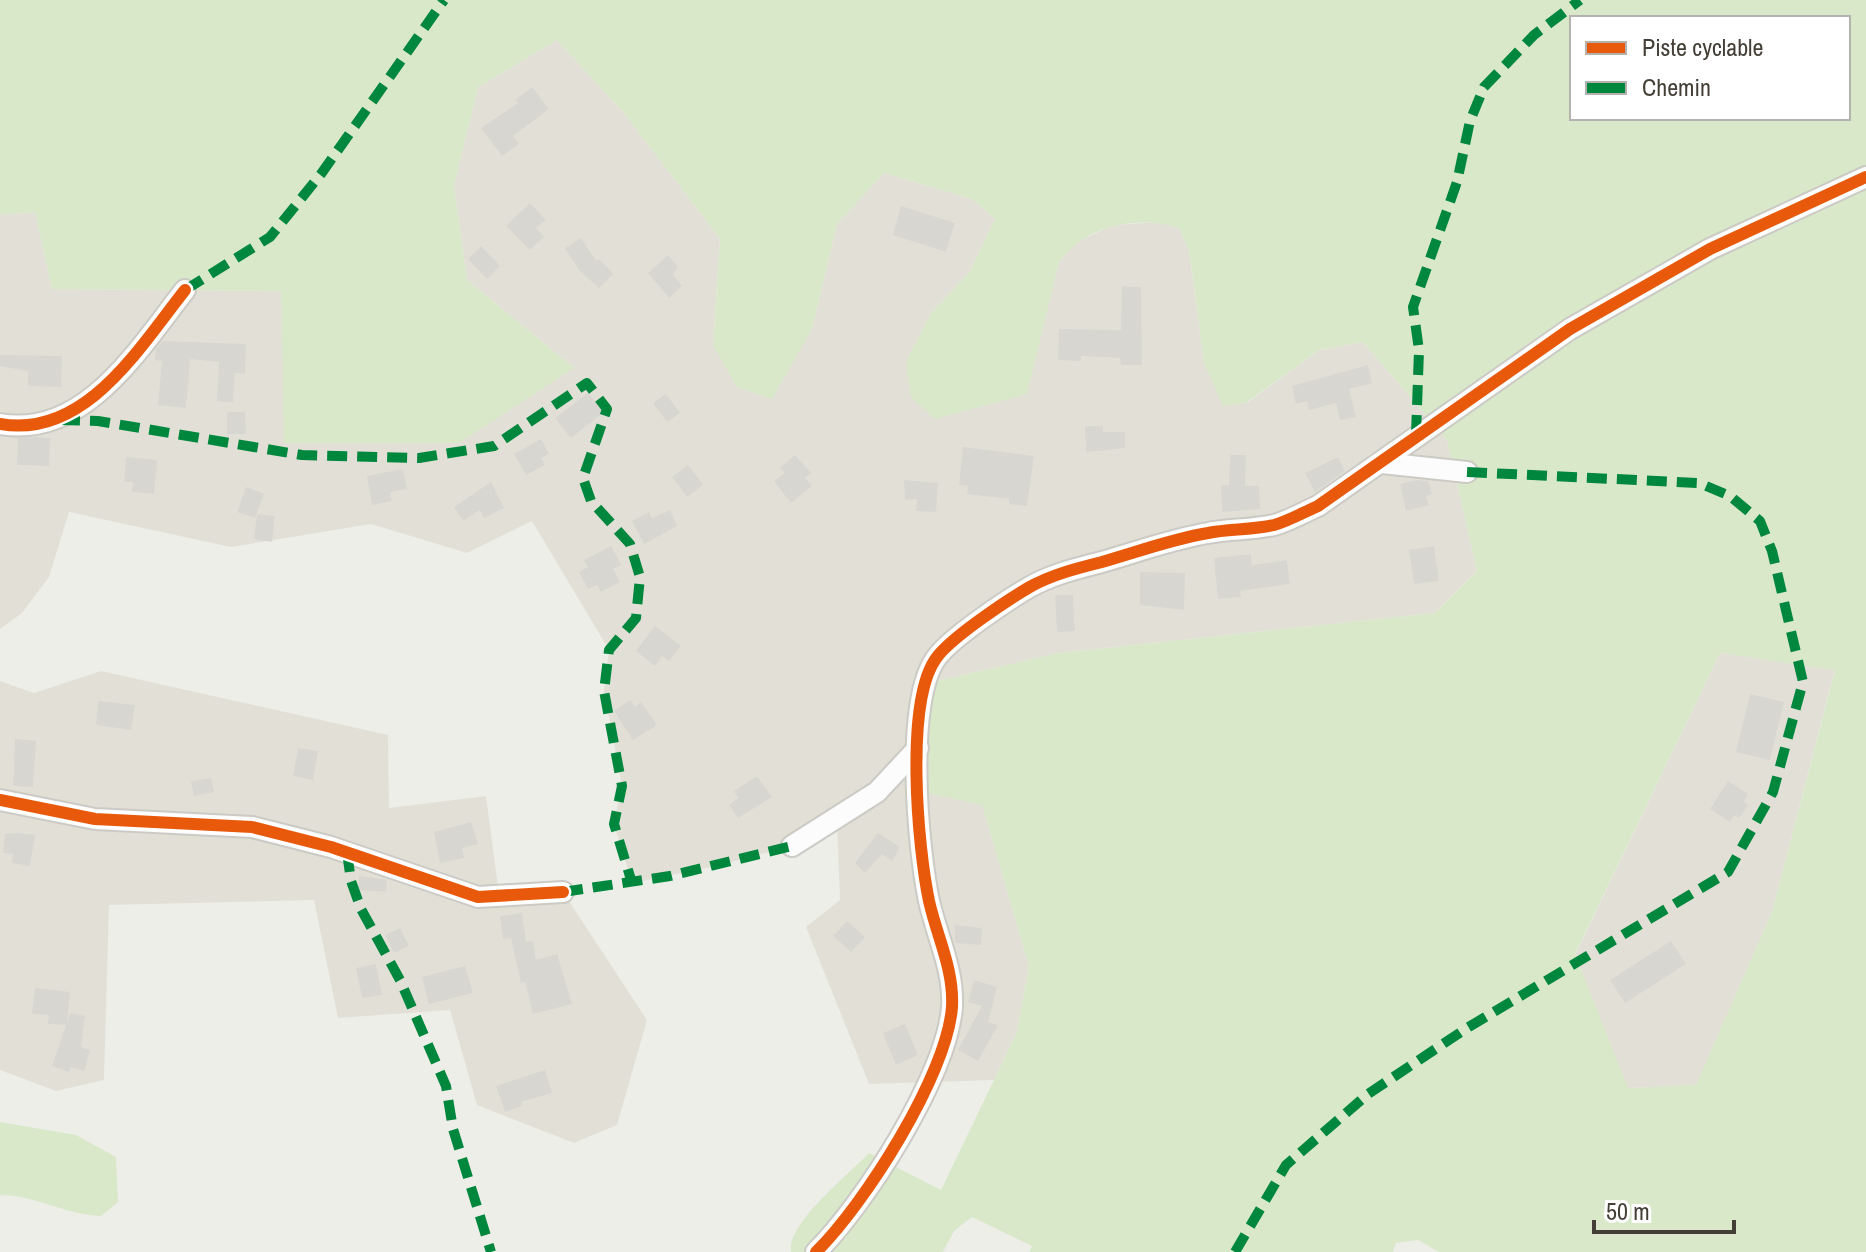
<svg xmlns="http://www.w3.org/2000/svg" width="1866" height="1252" viewBox="0 0 1866 1252" font-family="'Archivo Narrow',sans-serif">
	<style>
		.residential { fill: #e2e0d6 }
		.green { fill: #dae8ca; fill-rule: evenodd }
		.building { fill: #d8d6d1 }
		.lines { fill: none; stroke-linecap: round; stroke-linejoin: round }
		.minor-casing { stroke: #cbcac5; stroke-width: 24 }
		.minor { stroke: #fcfcfc; stroke-width: 20 }
		.quiet { stroke: #00873e; stroke-width: 10; stroke-dasharray: 20 10; stroke-linecap: butt }
		.cycleway-casing { stroke: #fff; stroke-width: 17 }
		.cycleway { stroke: #e8590c; stroke-width: 12 }
	</style>
	<rect width="100%" height="100%" fill="#eeeee9"/>
	<g class="residential">
		<polygon points="557,40 624,113 720,239 713,345 812,329 837,224 884,173 972,199 995,219 969,273 931,313 1026,394 1059,262 1073,244 1113,225 1158,222 1179,228 1189,250 1204,363 1247,403 1319,350 1363,342 1447,440 1477,571 1435,613 1059,653 924,684 982,804 1029,966 1017,1032 994,1080 869,1084 806,927 840,900 837,821 792,846 716,866 632,883 614,824 622,786 604,691 609,650 532,521 467,553 371,524 231,547 69,512 49,577 22,613 0,629 0,215 35,212 52,289 281,291 574,368 467,280 454,186 478,87"/>
		<polygon points="1720,653 1835,669 1772,912 1696,1086 1627,1088 1575,955"/>
		<polygon points="101,671 388,735 389,808 486,796 499,894 563,892 647,1020 617,1125 574,1143 477,1105 450,1010 338,1018 314,900 109,905 104,1080 56,1091 0,1070 0,681 34,693"/>
	</g>
	<g class="green">
		<path d="M0,0h1866v1252h-427l-21,-12 -22,3 -3,9h-364l3,-6 -60,-29 -18,14 -11,21h-152c-5,-28 58,-78 78,-99l72,37 76,-158 12,-66 -47,-161 -64,-14 6,-107 135,-31 376,-40 42,-42 -30,-131 -84,-98 -44,8 -73,53 -23,3 -19,-43 -15,-113 -10,-22c-43,-13 -92,-3 -120,34l-32,132 -92,25 -24,-22 -5,-35 25,-49 38,-40 26,-54 -23,-20 -88,-26 -47,51 -25,105 -40,70 -35,-12 -24,-42 7,-106 -96,-126 -67,-73 -79,47 -24,99 13,94 107,88 -115,75h-175l-3,-152 -229,-2 -17,-77 -35,3zM1572,18h276v100h-276zM1720,653l115,17 -63,242 -76,173 -68,3 -53,-134z"/>
		<path d="M0,1122l76,13 40,22 2,45 -17,14c-35,-1 -66,-21 -101,-21z"/>
	</g>
	<g class="building">
		<polygon points="532,87 549,109 513,136 519,144 502,156 481,128 518,103 515,100"/>
		<polygon points="530,203 546,220 536,228 544,237 530,250 506,226"/>
		<polygon points="901,206 955,223 946,252 893,235"/>
		<polygon points="581,238 596,261 599,259 613,274 599,288 579,270 565,248"/>
		<polygon points="481,246 500,266 487,279 468,259"/>
		<polygon points="668,255 678,267 673,275 682,286 669,298 648,273"/>
		<polygon points="1122,286 1141,287 1142,365 1121,365 1120,358 1081,356 1081,361 1058,360 1059,329 1121,330"/>
		<polygon points="163,341 246,344 245,374 235,373 233,402 217,401 219,362 190,359 186,408 158,405 162,361 155,360 156,349"/>
		<polygon points="0,355 62,356 61,387 28,386 28,371 0,366"/>
		<polygon points="1368,365 1372,383 1349,389 1356,417 1340,420 1336,403 1309,410 1307,401 1296,404 1292,386"/>
		<polygon points="588,393 604,412 571,438 555,418"/>
		<polygon points="666,394 680,413 667,422 653,403"/>
		<polygon points="227,412 245,412 246,434 227,434"/>
		<polygon points="1085,426 1103,426 1103,432 1125,432 1125,448 1086,452"/>
		<polygon points="35,437 50,438 49,466 17,465 18,438"/>
		<polygon points="541,439 549,454 541,458 545,465 526,475 514,454"/>
		<polygon points="963,447 1034,456 1027,506 1009,504 1009,499 967,494 968,486 959,485"/>
		<polygon points="795,455 811,473 805,478 812,486 791,503 774,481 785,473 780,468"/>
		<polygon points="1230,455 1246,455 1245,486 1259,486 1260,509 1222,512 1221,486 1229,485"/>
		<polygon points="126,457 157,460 154,494 132,492 133,482 124,482"/>
		<polygon points="1338,457 1345,471 1315,492 1305,473"/>
		<polygon points="688,465 703,485 687,497 672,477"/>
		<polygon points="403,469 407,489 390,492 392,501 372,505 367,476"/>
		<polygon points="904,480 938,483 936,512 916,511 917,499 905,500"/>
		<polygon points="1417,480 1428,481 1432,494 1426,496 1429,505 1406,511 1400,484"/>
		<polygon points="491,482 504,508 484,518 480,510 463,521 454,507"/>
		<polygon points="246,487 264,494 255,518 237,512"/>
		<polygon points="670,510 677,526 644,544 632,521 649,512 652,518"/>
		<polygon points="257,514 275,516 272,542 254,539"/>
		<polygon points="611,546 621,565 613,569 620,582 601,592 597,585 588,589 579,572 588,567 584,560"/>
		<polygon points="1434,546 1439,581 1414,584 1409,550"/>
		<polygon points="1251,554 1252,565 1287,560 1290,584 1240,591 1241,597 1218,599 1214,558"/>
		<polygon points="1140,572 1185,573 1184,610 1140,605"/>
		<polygon points="1055,595 1073,595 1075,631 1057,632"/>
		<polygon points="655,626 681,646 669,661 662,656 655,666 636,651"/>
		<polygon points="1750,694 1784,702 1770,760 1736,752"/>
		<polygon points="630,700 635,707 641,702 657,725 633,740 614,711"/>
		<polygon points="98,701 135,705 131,730 96,725"/>
		<polygon points="15,739 36,741 33,787 13,786"/>
		<polygon points="298,748 318,751 313,780 293,776"/>
		<polygon points="757,776 772,797 738,818 729,805 738,798 734,791"/>
		<polygon points="211,778 214,792 194,796 191,781"/>
		<polygon points="1728,781 1748,794 1744,802 1748,805 1739,818 1734,815 1730,822 1710,809"/>
		<polygon points="471,822 478,844 462,848 464,858 440,863 434,832"/>
		<polygon points="17,833 35,835 30,866 12,863 13,854 3,853 5,834"/>
		<polygon points="878,833 900,847 892,861 882,854 865,873 855,863"/>
		<polygon points="359,876 387,880 386,892 358,890"/>
		<polygon points="522,913 526,942 533,941 536,960 557,954 572,1004 533,1014 525,982 521,983 511,938 503,939 500,916"/>
		<polygon points="847,921 865,937 851,952 833,936"/>
		<polygon points="955,925 982,928 981,945 955,943"/>
		<polygon points="400,928 409,946 394,953 385,935"/>
		<polygon points="1671,941 1686,964 1625,1003 1610,980"/>
		<polygon points="376,964 382,995 362,998 356,968"/>
		<polygon points="465,966 473,993 429,1004 422,977"/>
		<polygon points="974,980 997,987 988,1022 998,1025 978,1061 958,1050 982,1006 968,1002"/>
		<polygon points="35,988 70,992 67,1023 70,1013 85,1016 81,1047 90,1050 84,1071 71,1067 69,1072 52,1066 66,1025 48,1024 49,1015 32,1014"/>
		<polygon points="905,1024 918,1055 896,1065 883,1033"/>
		<polygon points="545,1070 552,1093 521,1102 522,1106 505,1112 496,1086"/>
	</g>
	<g class="lines">
		<g class="minor-casing">
			<g id="minor">
				<path d="M0,424c85,15 139,-76 185,-134"/>
				<polyline points="1382,463 1467,472"/>
				<polyline points="0,800 95,819 252,827 331,847 478,897 563,892"/>
				<polyline points="792,846 877,792 918,748"/>
				<path d="M816,1252c48,-47 131,-177 136,-245 2,-38 -15,-70 -23,-106 -11,-52 -25,-201 8,-244 15,-20 69,-56 91,-69 22,-13 50,-20 74,-26 35,-10 70,-23 106,-29 21,-4 44,-3 66,-8 15,-4 30,-13 44,-19l252,-177 140,-80 156,-72"/>
			</g>
		</g>
		<use href="#minor" class="minor"/>
		<g class="quiet">
			<polyline points="185,290 270,237 321,174 444,0"/>
			<polyline points="60,420 98,421 302,455 419,458 494,446 587,383 607,409 583,478 591,501 630,544 640,577 636,618 609,650 604,691 622,786 614,824 632,883"/>
			<polyline points="1416,435 1419,350 1413,307 1457,182 1470,121 1484,87 1534,35 1580,0"/>
			<polyline points="347,852 351,881 361,909 400,980 446,1086 453,1129 491,1252"/>
			<polyline points="563,892 670,876 792,846"/>
			<polyline points="1235,1252 1286,1165 1368,1094 1467,1028 1728,872 1773,792 1803,682 1772,551 1760,521 1730,496 1699,483 1467,472"/>
		</g>
		<g class="cycleway-casing">
			<g id="cycleway">
				<path d="M0,424c85,15 139,-76 185,-134"/>
				<polyline points="0,800 95,819 252,827 331,847 478,897 563,892"/>
				<path d="M816,1252c48,-47 131,-177 136,-245 2,-38 -15,-70 -23,-106 -11,-52 -25,-201 8,-244 15,-20 69,-56 91,-69 22,-13 50,-20 74,-26 35,-10 70,-23 106,-29 21,-4 44,-3 66,-8 15,-4 30,-13 44,-19l252,-177 140,-80 156,-72"/>
			</g>
		</g>
		<use href="#cycleway" class="cycleway"/>
	</g>
	<rect x="1570" y="16" width="280" height="104" fill="#ffffff" stroke="#b4b2af" stroke-width="2"/>
	<rect x="1586" y="42" width="40" height="12" fill="#e8590c" stroke="#b4b2af" stroke-width="2"/>
	<text x="1642" y="56" font-size="24" fill="#443f36">Piste cyclable</text>
	<rect x="1586" y="82" width="40" height="12" fill="#00873e" stroke="#b4b2af" stroke-width="2"/>
	<text x="1642" y="96" font-size="24" fill="#443f36">Chemin</text>
	<path d="M1594 1220v12h140v-12" fill="none" stroke="#443f36" stroke-width="4"/>
	<text x="1606" y="1220" font-size="24" fill="#443f36" stroke="#ffffff" stroke-width="6" paint-order="stroke">50 m</text>
</svg>
